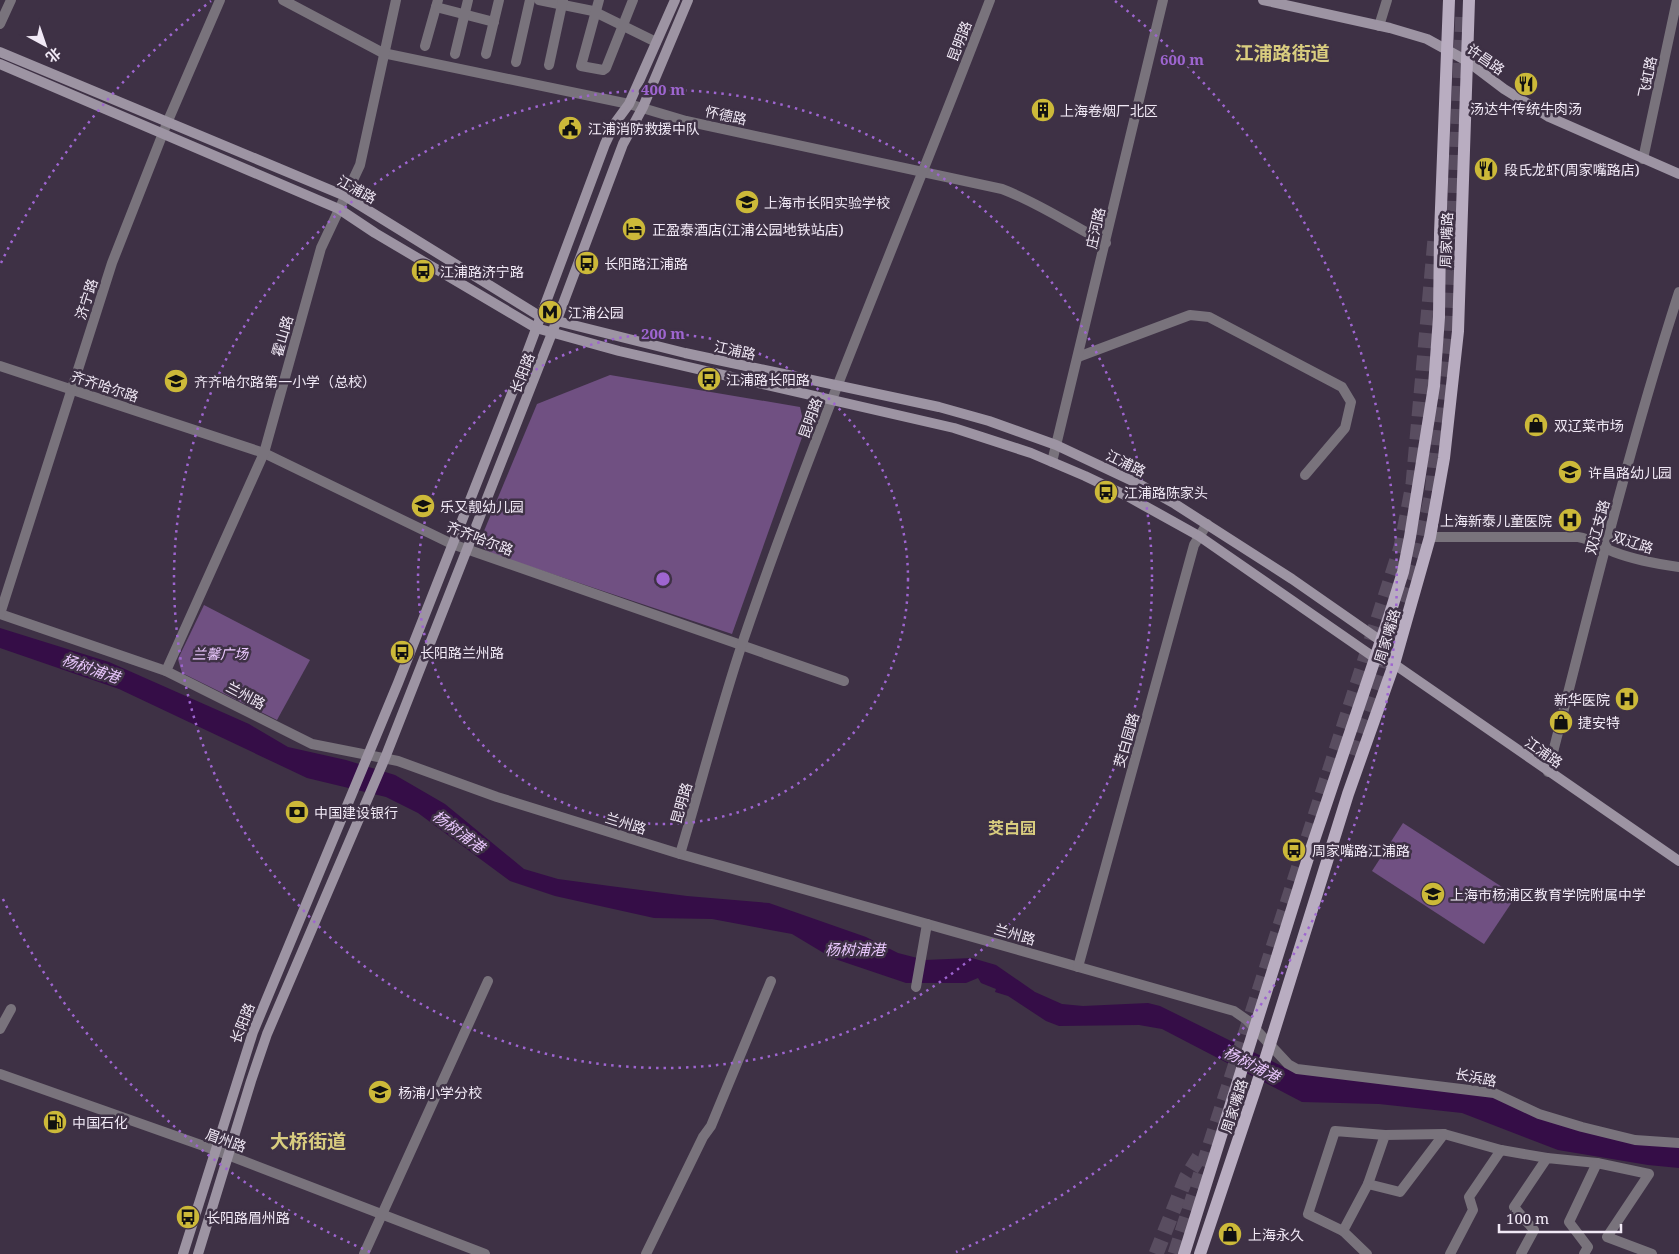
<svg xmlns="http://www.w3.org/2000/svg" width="1679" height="1254" viewBox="0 0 1679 1254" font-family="'Noto Serif','Noto Sans SC',serif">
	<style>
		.green { fill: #705082 }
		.water { fill: #350d47 }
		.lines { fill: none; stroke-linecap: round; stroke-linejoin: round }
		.highway-tunnel { stroke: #594d60; stroke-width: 15; stroke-dasharray: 15 8; stroke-linecap: butt }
		.street { stroke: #79737c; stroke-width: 10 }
		.secondary { stroke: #9d94a3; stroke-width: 10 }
		.primary { stroke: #b9adc1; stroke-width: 12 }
		.ring { fill: none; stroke: #9e65d0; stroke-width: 2.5; stroke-dasharray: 2.5 5 }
		.labels { text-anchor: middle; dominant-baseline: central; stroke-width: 5; stroke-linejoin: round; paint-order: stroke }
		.street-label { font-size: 14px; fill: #f1e9f6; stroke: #3e3145 }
		.poi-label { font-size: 14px; fill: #f1e9f6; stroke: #3e3145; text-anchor: start }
		.park-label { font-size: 14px; font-style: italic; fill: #e9c7fd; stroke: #3e3145 }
		.water-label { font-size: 15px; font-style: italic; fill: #e9c7fd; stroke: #3e3145 }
		.quarter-label { font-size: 16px; font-weight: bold; fill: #d9cd7f; stroke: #3e3145 }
		.district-label { font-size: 19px; font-weight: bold; fill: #d9cd7f; stroke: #3e3145 }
		.centre { fill: #9e65d0; stroke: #3e3145; stroke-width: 2.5 }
		.ring-label { font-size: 15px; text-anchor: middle; font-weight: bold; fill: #9e65d0; stroke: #3e3145; stroke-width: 5; stroke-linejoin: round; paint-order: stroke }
	</style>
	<rect width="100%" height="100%" fill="#3e3145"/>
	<g class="green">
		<polygon points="610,375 800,407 805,429 732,634 489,553 479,543 537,404"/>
		<polygon points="204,605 310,660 277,720 182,673 178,659"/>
		<polygon points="1403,823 1516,896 1484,944 1372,871"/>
	</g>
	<polygon class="water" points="0,628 109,662 249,724 288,747 346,760 395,775 445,804 524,869 558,879 610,886 687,896 769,903 866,937 898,953 925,960 972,958 996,965 1035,992 1062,1004 1083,1006 1148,1003 1160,1006 1290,1070 1492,1097 1554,1123 1679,1146 1679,1168 1648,1165 1558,1150 1462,1113 1379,1104 1302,1102 1162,1029 1139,1025 1059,1026 1046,1021 1008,996 995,992 996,989 981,983 978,978 966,983 906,983 832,958 792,934 712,919 654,918 555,896 510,881 418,813 386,797 307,778 119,689 0,648"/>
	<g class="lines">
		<g class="highway-tunnel">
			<polyline points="1356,756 1421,546 1432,493 1449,332 1463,11"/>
			<polyline points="1156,1254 1186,1178 1199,1157"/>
			<polyline points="1175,1254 1401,547 1413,484 1435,239"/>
		</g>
		<g class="street">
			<path d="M283,0l100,53 246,51 57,17 316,68c37,14 69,36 104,54"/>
			<polyline points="539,0 593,11 656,42"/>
			<polyline points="599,0 581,66 603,70 606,68 633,0"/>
			<polyline points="436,7 494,22"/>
			<polyline points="0,24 11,0"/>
			<polyline points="1379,26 1387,0"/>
			<polyline points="425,46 438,0"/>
			<polyline points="455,54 468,0"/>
			<polyline points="486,54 499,0"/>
			<polyline points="516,62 530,0"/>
			<polyline points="549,65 563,0"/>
			<polyline points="1643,159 1677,0"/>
			<polyline points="1078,357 1190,315 1209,317 1342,387 1351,402 1345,428 1305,475"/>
			<polyline points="0,366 264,453 452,544 844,681"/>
			<polyline points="1052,462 1163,0"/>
			<path d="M1430,537h148c14,2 23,10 36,15 21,8 43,12 65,15"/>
			<polyline points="0,614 166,671 312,744 398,761 497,797 680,854 1234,1011 1247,1020 1288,1064 1297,1069 1494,1093 1539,1114 1582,1127 1635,1140 1679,1143"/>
			<polyline points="0,614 112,263 167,123 220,0"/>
			<polyline points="166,671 264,453 321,248 360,165 396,0"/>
			<path d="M1548,772c41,-161 80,-322 131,-480"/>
			<path d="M680,854c21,-70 39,-141 62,-210 74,-218 166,-429 248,-644"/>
			<polyline points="1078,967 1194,545 1207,524"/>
			<polyline points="916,987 927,924"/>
			<polyline points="0,1029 11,1009"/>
			<polyline points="0,1074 215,1150 485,1254"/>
			<polyline points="1368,1184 1400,1192 1444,1134 1501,1150"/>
			<polyline points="1343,1231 1368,1184 1385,1135 1444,1134"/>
			<polyline points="364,1254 488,981"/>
			<polyline points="646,1254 703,1137 711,1126 771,981"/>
			<polyline points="1367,1254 1343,1231 1308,1214 1335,1131 1385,1135"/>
			<polyline points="1450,1254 1473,1210 1469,1197 1501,1150 1547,1158"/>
			<polyline points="1521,1254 1534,1230 1514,1207 1547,1158 1597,1163 1649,1174 1607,1237 1652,1254"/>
			<polyline points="1584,1254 1588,1247 1569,1222 1597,1163"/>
		</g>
		<g class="secondary">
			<polyline points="1263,0 1390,28 1427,39 1467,61 1504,89 1549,117 1679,174"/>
			<polyline points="0,52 345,196 541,317 685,353 939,407 989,421 1056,445 1141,485 1175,504 1292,579 1381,641 1394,664"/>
			<polyline points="0,64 339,209 375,233 536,328 619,351 954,428 1031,453 1085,476 1127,496 1199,536 1375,658 1394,664 1679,861"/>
			<polyline points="183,1254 253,1032 398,683 511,396 605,144 615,123 629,104 675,0"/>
			<polyline points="198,1254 251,1081 267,1034 385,758 552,333 623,144 643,107 688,0"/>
		</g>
		<g class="primary">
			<polyline points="1184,1254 1308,858 1389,617 1403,572 1410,537 1434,386 1439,317 1440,234 1449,0"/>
			<polyline points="1200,1254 1266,1057 1348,794 1394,664 1430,537 1444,458 1458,331 1469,0"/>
		</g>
	</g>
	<g class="ring">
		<circle cx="663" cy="579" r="245"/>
		<circle cx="663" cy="579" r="489"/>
		<path d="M370 1252A734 734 0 0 1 1 895M1 263A734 734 0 0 1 211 1M1115 1A734 734 0 0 1 956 1252"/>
	</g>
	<defs>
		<g id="restaurant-disc" transform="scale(1.25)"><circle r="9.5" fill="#ccb939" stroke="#3e3145"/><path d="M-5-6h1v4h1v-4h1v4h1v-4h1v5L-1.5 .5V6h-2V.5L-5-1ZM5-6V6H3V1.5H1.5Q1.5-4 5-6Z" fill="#111"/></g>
		<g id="building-disc" transform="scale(1.25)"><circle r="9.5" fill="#ccb939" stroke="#3e3145"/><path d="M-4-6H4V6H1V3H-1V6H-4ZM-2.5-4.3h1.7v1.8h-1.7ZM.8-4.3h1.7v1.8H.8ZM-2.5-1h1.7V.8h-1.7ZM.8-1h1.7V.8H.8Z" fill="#111"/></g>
		<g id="civic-disc" transform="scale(1.25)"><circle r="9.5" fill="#ccb939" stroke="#3e3145"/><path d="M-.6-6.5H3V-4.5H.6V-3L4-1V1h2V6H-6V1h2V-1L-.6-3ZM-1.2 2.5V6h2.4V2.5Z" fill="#111"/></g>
		<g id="school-disc" transform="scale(1.25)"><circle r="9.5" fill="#ccb939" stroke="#3e3145"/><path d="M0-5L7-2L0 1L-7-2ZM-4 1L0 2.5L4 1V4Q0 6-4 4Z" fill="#111"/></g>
		<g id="hotel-disc" transform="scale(1.25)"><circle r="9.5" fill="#ccb939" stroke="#3e3145"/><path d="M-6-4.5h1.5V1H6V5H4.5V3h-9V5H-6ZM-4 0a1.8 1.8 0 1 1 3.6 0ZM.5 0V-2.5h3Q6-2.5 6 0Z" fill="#111"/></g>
		<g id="bus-disc" transform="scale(1.25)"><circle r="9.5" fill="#ccb939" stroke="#3e3145"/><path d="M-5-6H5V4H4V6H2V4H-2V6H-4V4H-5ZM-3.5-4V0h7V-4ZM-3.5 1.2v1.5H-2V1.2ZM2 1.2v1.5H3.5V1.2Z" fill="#111"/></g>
		<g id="metro-disc" transform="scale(1.25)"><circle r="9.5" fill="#ccb939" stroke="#3e3145"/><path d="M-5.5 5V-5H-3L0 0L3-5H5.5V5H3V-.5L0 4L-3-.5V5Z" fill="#111"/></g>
		<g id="shop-disc" transform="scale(1.25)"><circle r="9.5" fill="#ccb939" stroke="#3e3145"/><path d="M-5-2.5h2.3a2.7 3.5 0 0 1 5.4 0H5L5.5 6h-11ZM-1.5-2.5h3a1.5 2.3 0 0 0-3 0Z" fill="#111"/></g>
		<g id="hospital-disc" transform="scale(1.25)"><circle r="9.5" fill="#ccb939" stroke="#3e3145"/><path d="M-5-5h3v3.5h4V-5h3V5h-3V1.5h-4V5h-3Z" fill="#111"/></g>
		<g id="bank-disc" transform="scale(1.25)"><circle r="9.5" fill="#ccb939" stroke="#3e3145"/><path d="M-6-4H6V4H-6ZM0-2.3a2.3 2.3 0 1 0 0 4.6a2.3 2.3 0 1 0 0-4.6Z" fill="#111"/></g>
		<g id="fuel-disc" transform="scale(1.25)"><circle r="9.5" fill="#ccb939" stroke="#3e3145"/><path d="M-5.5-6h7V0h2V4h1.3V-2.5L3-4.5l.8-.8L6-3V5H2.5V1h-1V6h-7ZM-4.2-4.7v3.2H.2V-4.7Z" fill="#111"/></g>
	</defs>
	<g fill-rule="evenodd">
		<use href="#restaurant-disc" x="1526" y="84"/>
		<use href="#building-disc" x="1043" y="110"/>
		<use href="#civic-disc" x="570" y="128"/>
		<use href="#restaurant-disc" x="1486" y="169"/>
		<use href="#school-disc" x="747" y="202"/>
		<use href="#hotel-disc" x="634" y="229"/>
		<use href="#bus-disc" x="587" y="263"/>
		<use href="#bus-disc" x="423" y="271"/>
		<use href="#metro-disc" x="550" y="312"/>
		<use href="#bus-disc" x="709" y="379"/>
		<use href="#school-disc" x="176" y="381"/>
		<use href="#shop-disc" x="1536" y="425"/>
		<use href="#school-disc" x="1570" y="472"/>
		<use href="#bus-disc" x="1106" y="492"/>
		<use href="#school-disc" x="423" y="506"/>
		<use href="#hospital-disc" x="1570" y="520"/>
		<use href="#bus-disc" x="402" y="652"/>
		<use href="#hospital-disc" x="1627" y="699"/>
		<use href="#shop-disc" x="1561" y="722"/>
		<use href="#bank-disc" x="297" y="812"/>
		<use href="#bus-disc" x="1294" y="850"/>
		<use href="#school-disc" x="1433" y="894"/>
		<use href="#school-disc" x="380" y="1092"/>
		<use href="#fuel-disc" x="55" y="1122"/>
		<use href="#bus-disc" x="188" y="1217"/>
		<use href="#shop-disc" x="1230" y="1234"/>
	</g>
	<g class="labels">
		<g class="street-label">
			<text transform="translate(959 41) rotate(-69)">昆明路</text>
			<text transform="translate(1486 59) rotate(35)">许昌路</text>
			<text transform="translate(1647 77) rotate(-78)">飞虹路</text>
			<text transform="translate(726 115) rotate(12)">怀德路</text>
			<text transform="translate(357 189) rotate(29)">江浦路</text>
			<text transform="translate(1095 228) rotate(-77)">庄河路</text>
			<text transform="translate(1446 240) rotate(-88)">周家嘴路</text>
			<text transform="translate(86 299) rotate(-72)">济宁路</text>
			<text transform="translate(282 336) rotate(-74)">霍山路</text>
			<text transform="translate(735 350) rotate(12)">江浦路</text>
			<text transform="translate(522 373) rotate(-69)">长阳路</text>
			<text transform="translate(105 386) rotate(18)">齐齐哈尔路</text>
			<text transform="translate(810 418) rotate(-70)">昆明路</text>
			<text transform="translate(1126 463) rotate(26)">江浦路</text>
			<text transform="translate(1597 527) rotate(-75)">双辽支路</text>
			<text transform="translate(480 538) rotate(21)">齐齐哈尔路</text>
			<text transform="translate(1633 542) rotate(18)">双辽路</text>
			<text transform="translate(1387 636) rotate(-73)">周家嘴路</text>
			<text transform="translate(246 695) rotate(28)">兰州路</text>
			<text transform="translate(1126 740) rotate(-74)">茭白园路</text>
			<text transform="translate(1544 752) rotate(35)">江浦路</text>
			<text transform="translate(681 803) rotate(-74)">昆明路</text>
			<text transform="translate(626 823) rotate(17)">兰州路</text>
			<text transform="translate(1015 934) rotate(16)">兰州路</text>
			<text transform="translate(242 1023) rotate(-69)">长阳路</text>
			<text transform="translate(1476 1077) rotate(11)">长浜路</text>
			<text transform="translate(1234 1106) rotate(-72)">周家嘴路</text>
			<text transform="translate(226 1140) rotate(20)">眉州路</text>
		</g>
		<g class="poi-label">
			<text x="1526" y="108" text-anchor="middle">汤达牛传统牛肉汤</text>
			<text x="1060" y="110">上海卷烟厂北区</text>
			<text x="588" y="128">江浦消防救援中队</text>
			<text x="1504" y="169">段氏龙虾(周家嘴路店)</text>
			<text x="764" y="202">上海市长阳实验学校</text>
			<text x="652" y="229">正盈泰酒店(江浦公园地铁站店)</text>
			<text x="604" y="263">长阳路江浦路</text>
			<text x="440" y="271">江浦路济宁路</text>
			<text x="568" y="312">江浦公园</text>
			<text x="726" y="379">江浦路长阳路</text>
			<text x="194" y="381">齐齐哈尔路第一小学（总校）</text>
			<text x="1554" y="425">双辽菜市场</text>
			<text x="1588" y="472">许昌路幼儿园</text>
			<text x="1124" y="492">江浦路陈家头</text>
			<text x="440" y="506">乐又靓幼儿园</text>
			<text x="1552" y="520" text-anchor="end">上海新泰儿童医院</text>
			<text x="420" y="652">长阳路兰州路</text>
			<text x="1610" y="699" text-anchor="end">新华医院</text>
			<text x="1578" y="722">捷安特</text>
			<text x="314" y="812">中国建设银行</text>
			<text x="1312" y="850">周家嘴路江浦路</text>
			<text x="1450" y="894">上海市杨浦区教育学院附属中学</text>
			<text x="398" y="1092">杨浦小学分校</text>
			<text x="72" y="1122">中国石化</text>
			<text x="206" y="1217">长阳路眉州路</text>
			<text x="1248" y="1234">上海永久</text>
		</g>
		<g class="park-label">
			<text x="220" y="653">兰馨广场</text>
		</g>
		<g class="water-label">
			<text transform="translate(91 668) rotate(19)">杨树浦港</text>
			<text transform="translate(459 831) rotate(36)">杨树浦港</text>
			<text x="855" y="949">杨树浦港</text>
			<text transform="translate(1252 1064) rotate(27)">杨树浦港</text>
		</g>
		<g class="quarter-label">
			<text x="1012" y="828">茭白园</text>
		</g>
		<g class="district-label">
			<text x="1282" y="53">江浦路街道</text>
			<text x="308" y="1141">大桥街道</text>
		</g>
	</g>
	<circle cx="663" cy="579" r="8" class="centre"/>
	<g class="ring-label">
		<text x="1182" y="65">600 m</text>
		<text x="663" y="95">400 m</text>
		<text x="663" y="339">200 m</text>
	</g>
	<g transform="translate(45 45) rotate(140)" stroke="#3e3145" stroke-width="4" paint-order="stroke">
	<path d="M0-4L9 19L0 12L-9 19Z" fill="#f1e9f6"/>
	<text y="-8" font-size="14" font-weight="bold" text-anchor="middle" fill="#f1e9f6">北</text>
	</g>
	<path d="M1499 1224v8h122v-8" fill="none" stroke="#f1e9f6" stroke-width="2.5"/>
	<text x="1506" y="1224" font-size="15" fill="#f1e9f6" stroke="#3e3145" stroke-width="4" paint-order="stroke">100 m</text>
</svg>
